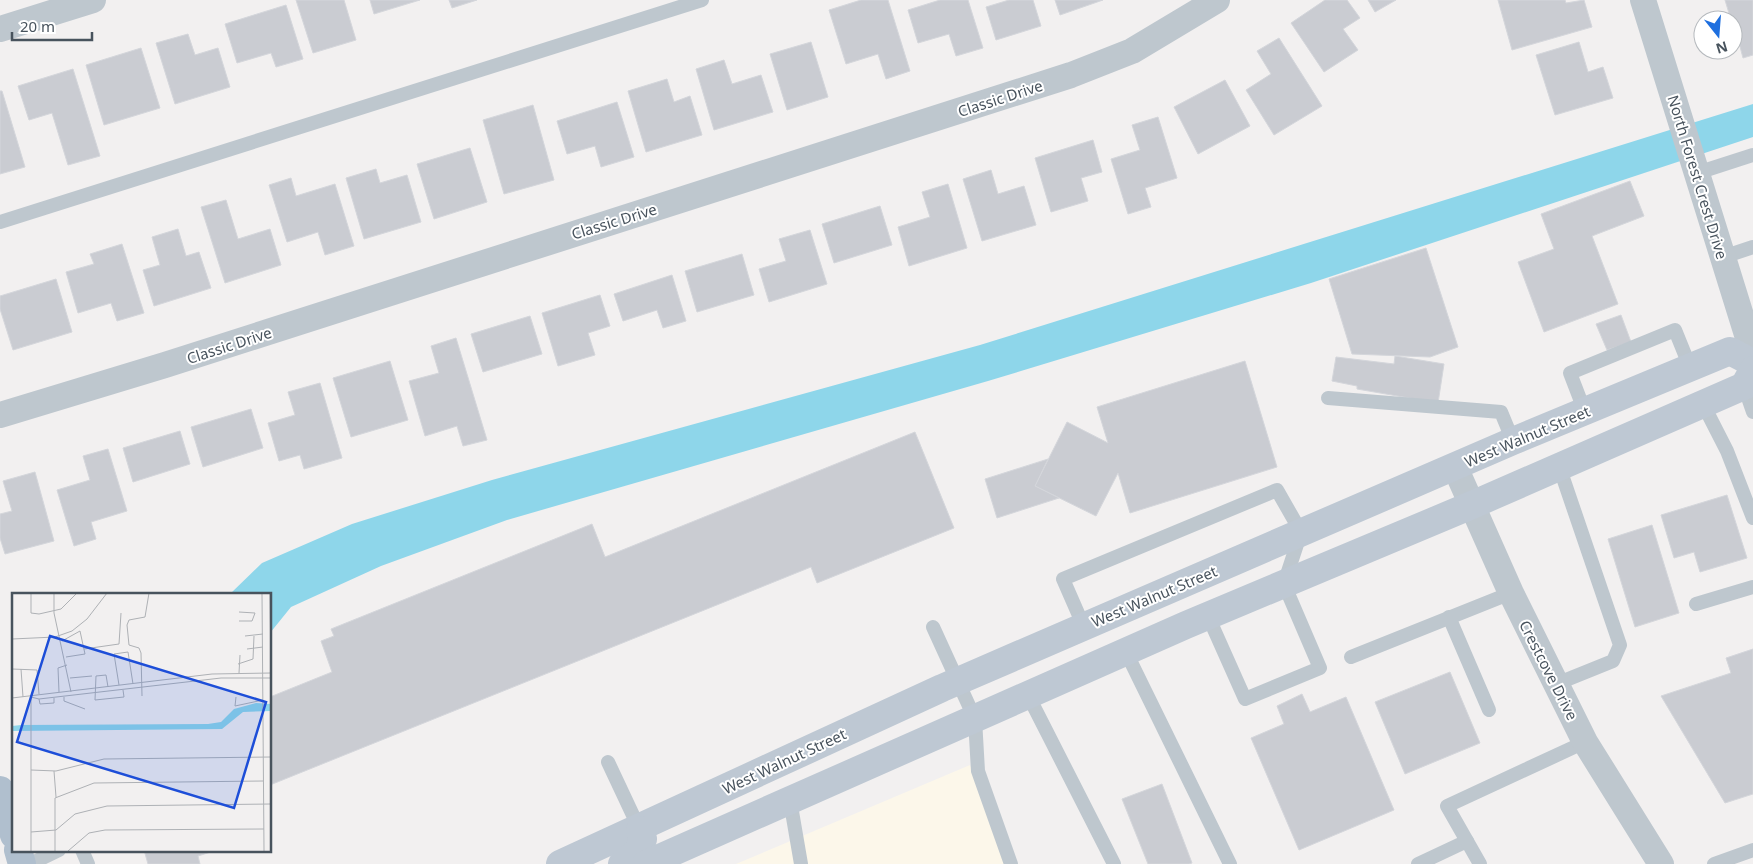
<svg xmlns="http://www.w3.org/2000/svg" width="1753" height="864" viewBox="0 0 1753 864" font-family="'Noto Sans',sans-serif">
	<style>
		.commercial { fill: #fcf7ea }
		.water { fill: #8ed6ea }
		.building { fill: #caccd2; stroke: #d4d6db }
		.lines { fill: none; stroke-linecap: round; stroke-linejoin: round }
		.service { stroke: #bec7ce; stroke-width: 14 }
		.minor { stroke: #bec7ce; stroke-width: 26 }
		.secondary { stroke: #bec8d3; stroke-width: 28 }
		.primary { stroke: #b0bfce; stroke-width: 28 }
		.labels { text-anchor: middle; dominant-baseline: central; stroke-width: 4; stroke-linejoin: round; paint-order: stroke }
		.street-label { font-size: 15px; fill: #48535d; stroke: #fff }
		.inset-road { fill: none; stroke: #aeb1b5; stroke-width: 1 }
		.view { fill: #1d4ed8; fill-opacity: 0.15; stroke: #1d4ed8; stroke-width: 2.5 }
		.inset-edge { fill: none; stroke: #48535d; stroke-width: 2.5 }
	</style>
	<rect width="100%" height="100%" fill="#f2f0f0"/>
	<polygon class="commercial" points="970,765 1008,864 736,864"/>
	<polygon class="water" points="1753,104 1753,137 1311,283 988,381 507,520 381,566 291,607 270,633 270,594 230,594 262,563 352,524 492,480 980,345"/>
	<g class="building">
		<polygon points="296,0 344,0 356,40 313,53"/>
		<polygon points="370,0 420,0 374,14"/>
		<polygon points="449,0 477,0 452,8"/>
		<polygon points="861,0 888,0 910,71 886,79 878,54 846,64 829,10"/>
		<polygon points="940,0 968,0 983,48 956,56 949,34 918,43 908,10"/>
		<polygon points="1009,0 1033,0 1041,26 996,40 986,7"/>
		<polygon points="1055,0 1103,0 1060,15"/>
		<polygon points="1325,0 1347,0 1360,18 1343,29 1358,50 1324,72 1291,23"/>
		<polygon points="1368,0 1396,0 1375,12"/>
		<polygon points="1498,0 1565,0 1566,3 1584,0 1592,27 1512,50"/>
		<polygon points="1725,0 1753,0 1753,55 1743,58 1733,20 1731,20"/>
		<polygon points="286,5 303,59 276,67 271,53 237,63 225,24"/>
		<polygon points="188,34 195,55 218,48 230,87 175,104 156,43"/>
		<polygon points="1279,38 1322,106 1274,135 1246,90 1271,74 1257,51"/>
		<polygon points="811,42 828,97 787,110 770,54"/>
		<polygon points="1579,42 1588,72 1603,67 1613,98 1555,115 1536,55"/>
		<polygon points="141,48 160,108 104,125 86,65"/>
		<polygon points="724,60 732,84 761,75 773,112 714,130 696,69"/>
		<polygon points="73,69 100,156 68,165 52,113 29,120 18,86"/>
		<polygon points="667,79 674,102 690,96 702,135 646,152 628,91"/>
		<polygon points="1225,80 1250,126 1198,154 1174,107"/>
		<polygon points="0,91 2,91 25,167 0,174"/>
		<polygon points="617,102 634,157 601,167 595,146 567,154 557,121"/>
		<polygon points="533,105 554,180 504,194 483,120"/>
		<polygon points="1158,117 1177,178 1145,188 1151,207 1128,214 1111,159 1140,150 1132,125"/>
		<polygon points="1093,140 1102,172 1081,178 1088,201 1051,212 1035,158"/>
		<polygon points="470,148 487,202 434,219 417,164"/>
		<polygon points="376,169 380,183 407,175 421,222 364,239 346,178"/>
		<polygon points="991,170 998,194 1024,186 1036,225 982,241 963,179"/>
		<polygon points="291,178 296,196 335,184 354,246 325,255 318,232 287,242 269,185"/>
		<polygon points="1630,181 1644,216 1592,236 1618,304 1544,332 1518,262 1554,249 1541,214"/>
		<polygon points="948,184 967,248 909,266 898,227 930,217 922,192"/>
		<polygon points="226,200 238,239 270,229 281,265 225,283 201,207"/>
		<polygon points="880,206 892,245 834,263 822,224"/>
		<polygon points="178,229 186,256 199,252 211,288 154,306 143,270 160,265 152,237"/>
		<polygon points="810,230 827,284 769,302 759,269 786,261 779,239"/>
		<polygon points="122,244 144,313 117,321 111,303 78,313 66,272 94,264 90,254"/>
		<polygon points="1426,248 1458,347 1430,357 1352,354 1329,279"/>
		<polygon points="742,254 754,295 697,312 685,271"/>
		<polygon points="672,275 686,321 663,328 657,310 623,321 614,294"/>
		<polygon points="56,279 72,332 13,350 0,309 0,296"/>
		<polygon points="600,295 610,326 588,333 595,355 558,366 542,313"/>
		<polygon points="1621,315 1631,342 1607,350 1596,324"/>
		<polygon points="530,316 542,354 483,372 471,334"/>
		<polygon points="456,338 487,440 463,446 457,426 425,436 409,381 439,373 431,346"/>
		<polygon points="1395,356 1444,364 1438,403 1357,389 1357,386 1332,381 1336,357 1394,364"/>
		<polygon points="390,361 408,420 351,437 333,378"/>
		<polygon points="1245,361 1277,467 1130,513 1118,473 1096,516 1035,486 1067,422 1108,443 1097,407"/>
		<polygon points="320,383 342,458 304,469 300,455 279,461 268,423 295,415 288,392"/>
		<polygon points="251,409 263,448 203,467 191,427"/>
		<polygon points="180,431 190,464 133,482 123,448"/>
		<polygon points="915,432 954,528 817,583 811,567 270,785 270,697 332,672 321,641 334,636 331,629 592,524 605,557"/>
		<polygon points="108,449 127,511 91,522 96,539 74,546 57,490 90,480 83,456"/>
		<polygon points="1048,459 1035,486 1059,498 997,518 985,479"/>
		<polygon points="35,472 54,541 5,554 0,538 0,514 12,511 3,481"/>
		<polygon points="1727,495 1747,558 1700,572 1694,552 1674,558 1661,515"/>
		<polygon points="1652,525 1679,613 1635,627 1608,539"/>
		<polygon points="1753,649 1753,794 1725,803 1661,696 1731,673 1726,658"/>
		<polygon points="1450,672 1480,743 1405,774 1375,702"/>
		<polygon points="1302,694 1310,712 1346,697 1394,810 1299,850 1251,738 1284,724 1277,706"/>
		<polygon points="1162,784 1192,863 1189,864 1148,864 1122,799"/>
		<polygon points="144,850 217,850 198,856 200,864 148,864"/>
	</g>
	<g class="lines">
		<g class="service">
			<polyline points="1697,173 1753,155"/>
			<polyline points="0,222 702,0"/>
			<polyline points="1723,257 1753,247"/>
			<polyline points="1744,386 1753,412"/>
			<polyline points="1328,398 1501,412 1513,441"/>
			<polyline points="1703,404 1727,451 1753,518"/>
			<polyline points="1585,412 1570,373 1675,330 1690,367"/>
			<polyline points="1696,604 1753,587"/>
			<polyline points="1449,617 1489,710"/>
			<polyline points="933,627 975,719 978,771 1011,864"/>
			<polyline points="1084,627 1063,579 1277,490 1301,532 1284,584 1320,668 1245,699 1208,616"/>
			<polyline points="1126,652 1230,864"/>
			<polyline points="1351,657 1511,593"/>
			<polyline points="1556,684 1613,661 1620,645 1559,466"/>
			<polyline points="1028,695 1114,864"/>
			<polyline points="608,762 639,828"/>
			<polyline points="790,800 801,864"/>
			<polyline points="82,850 88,864"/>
			<polyline points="30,864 59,850"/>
			<polyline points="1418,864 1467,841"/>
			<polyline points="1480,864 1447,806 1585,742"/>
			<polyline points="1714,864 1753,850"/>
		</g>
		<g class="minor">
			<polyline points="1643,0 1753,354"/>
			<polyline points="0,29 93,0"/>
			<polyline points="0,415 165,365 1071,75 1132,51 1217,0"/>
			<polyline points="1455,467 1511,593 1585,742 1661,864"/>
		</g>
		<g class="secondary">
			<polyline points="560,864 942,688 1513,441 1730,351 1753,363"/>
			<polyline points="622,864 638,851 643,839 640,830"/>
			<polyline points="646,864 1186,625 1472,505 1744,386 1753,370"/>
		</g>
		<g class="primary">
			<polyline points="0,790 14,835"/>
			<polyline points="18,850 22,864"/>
		</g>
	</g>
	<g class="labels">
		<g class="street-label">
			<text transform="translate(1000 98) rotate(-18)">Classic Drive</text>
			<text transform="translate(1698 177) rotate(73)">North Forest Crest Drive</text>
			<text transform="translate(614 221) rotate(-17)">Classic Drive</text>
			<text transform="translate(229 345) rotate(-18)">Classic Drive</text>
			<text transform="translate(1527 436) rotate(-23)">West Walnut Street</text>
			<text transform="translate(1154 596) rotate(-23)">West Walnut Street</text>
			<text transform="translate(1549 670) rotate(63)">Crestcove Drive</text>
			<text transform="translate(784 761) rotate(-25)">West Walnut Street</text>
		</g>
	</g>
	<g transform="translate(12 593)">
		<rect width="259" height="259" fill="#f2f0f0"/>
		<path d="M244,110l15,1v7l-28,1 -21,17 -210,2v-5l9,-1 187,-1 13,-2 13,-13z" fill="#8ed6ea"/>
		<path class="inset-road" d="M19,0v20l8,1 22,-5 16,-16M42,0v20l17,79M250,0l2,258M258,0l1,76M227,28h13l3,-8 -16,-1M233,43l18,-2M0,46l43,-2 17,-6 15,-12 20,-26M50,48l18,-10 5,23 -19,3M72,56l35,-5 2,-31M235,56l16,-2M226,71l15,-5 1,-23M0,76l25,1 2,24M9,76l2,28M227,80l1,-18M58,85l22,-2M107,92l-5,-31 14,-2 5,32M96,94l-2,-12 -10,1 -1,24 29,-3 -1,-7M47,99l-1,-24 9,-3M130,103l-1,-43 -2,-5 -10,-3 -2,-20 2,-5 16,-3 4,-24M19,104v154M19,104l8,2 182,-21h50M52,104v4l21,8M224,104l-1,9 28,-6M0,105l200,-24 59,-1M27,106l1,5 14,-1v-5M19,177l25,1 48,-12 167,-2M42,178l2,26M19,239l25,-2 19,-16 32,-8 164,-2M43,258v-53l39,-15 169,-2M56,258l21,-18 16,-3 159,-1"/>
		<path class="view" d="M38,43l216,66 -32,106 -217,-66z"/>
		<rect width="259" height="259" class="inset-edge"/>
	</g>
	<g transform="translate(1718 35) rotate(163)"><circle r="24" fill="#ffffff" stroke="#b6babe"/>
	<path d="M0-4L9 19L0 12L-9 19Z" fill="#1e6fdf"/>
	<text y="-8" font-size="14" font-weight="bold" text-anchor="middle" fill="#48535d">N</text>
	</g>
	<path d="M12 32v8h80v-8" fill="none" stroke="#48535d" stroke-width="2.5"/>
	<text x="20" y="32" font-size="15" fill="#48535d" stroke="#ffffff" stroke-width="4" paint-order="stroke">20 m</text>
</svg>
